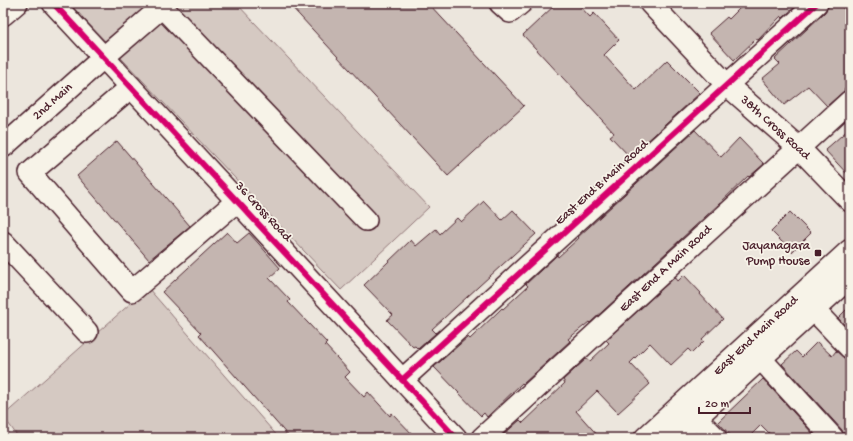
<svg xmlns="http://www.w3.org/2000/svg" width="853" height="441" viewBox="0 0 853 441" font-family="'Gochi Hand',sans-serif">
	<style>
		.green { fill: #d5c9c2; stroke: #907476 }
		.building { fill: #c4b5b0; stroke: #4a1f2b }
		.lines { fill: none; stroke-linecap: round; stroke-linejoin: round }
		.minor-casing { stroke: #4a1f2b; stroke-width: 24 }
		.minor { stroke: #f7f3e8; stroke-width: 21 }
		.cycleway-casing { stroke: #f7f3e8; stroke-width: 8 }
		.cycleway { stroke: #d6006c; stroke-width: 6 }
		.poi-dot { fill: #4a1f2b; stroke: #f7f3e8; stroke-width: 1.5 }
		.labels { text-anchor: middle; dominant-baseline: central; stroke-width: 3.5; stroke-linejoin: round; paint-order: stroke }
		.street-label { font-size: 13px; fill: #4a1f2b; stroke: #f7f3e8 }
		.poi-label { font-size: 13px; fill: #4a1f2b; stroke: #f7f3e8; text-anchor: end }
	</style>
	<rect width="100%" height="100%" fill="#ece6dd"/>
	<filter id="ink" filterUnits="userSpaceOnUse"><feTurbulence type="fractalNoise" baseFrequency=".025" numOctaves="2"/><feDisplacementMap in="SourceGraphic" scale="8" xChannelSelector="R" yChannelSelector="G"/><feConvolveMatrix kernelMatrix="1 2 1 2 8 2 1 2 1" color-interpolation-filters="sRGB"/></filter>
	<g filter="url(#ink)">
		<g class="green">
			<polygon points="69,3 236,3 429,207 341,290"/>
			<polygon points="148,288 279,438 19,438 3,416"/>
		</g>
		<g class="building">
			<polygon points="288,3 428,3 524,106 448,176"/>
			<polygon points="557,3 577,3 590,17 594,13 619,40 604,55 636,90 667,60 700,93 630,157 610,136 614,133 523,35"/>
			<polygon points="745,3 799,3 783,18 781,16 758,40 756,39 734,60 709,33 727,17 729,19"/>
			<polygon points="829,3 838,3 850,15 850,47 845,52 850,58 850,83 844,89 845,90 827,106 808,86 784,105 762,79 780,64 775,59 825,12 828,7"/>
			<polygon points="850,128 850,177 825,150"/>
			<polygon points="695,130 721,157 739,138 764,164 749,177 748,176 718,205 590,323 589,322 568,339 570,341 523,384 522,383 487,417 484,413 481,416 434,367 468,337 470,339 502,308 503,309 528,286 526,284 557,255 558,257 579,238 578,237"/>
			<polygon points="117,141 190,226 149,260 77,176"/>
			<polygon points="484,201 502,220 513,210 536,234 432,329 436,333 418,349 415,346 413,347 387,320 393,315 364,285 411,240 416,246 436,229 440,234 457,218 461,222"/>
			<polygon points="790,212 811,233 792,252 771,231"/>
			<polygon points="227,232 237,243 249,233 259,244 280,268 269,278 290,300 288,302 327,343 325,345 350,372 345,377 364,397 368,392 390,416 392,413 416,438 290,438 199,335 201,333 162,292"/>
			<polygon points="684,275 701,293 700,294 723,319 702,339 704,341 692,353 688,349 671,365 650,343 630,363 650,384 618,413 597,391 576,411 600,438 506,438 503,435 520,420 523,423 565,383 563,380 586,359 590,361 609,343 606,340 675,277 678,281"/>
			<polygon points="850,306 850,331 838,318"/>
			<polygon points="817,342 832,356 836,351 842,356 846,359 850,360 850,438 845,438 842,430 782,364 796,351 802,357"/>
			<polygon points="763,379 814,435 810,438 774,438 761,425 748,438 733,438 718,422"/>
		</g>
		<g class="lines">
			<g class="minor-casing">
				<g id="minor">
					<polyline points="53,3 237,201 456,438"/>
					<polyline points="500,3 510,12 521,3"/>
					<polyline points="650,3 727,85 799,148 850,201"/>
					<polyline points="162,7 366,220"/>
					<polyline points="3,15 17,3"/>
					<polyline points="131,87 30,173 132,291 237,201"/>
					<polyline points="3,147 104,57 162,7 158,3"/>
					<polyline points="3,242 87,332"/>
					<polyline points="814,310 850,348"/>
					<polyline points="761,359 833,438"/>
					<polyline points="402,380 817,3"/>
					<polyline points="696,418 716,438"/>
					<polyline points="482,438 850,101"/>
					<polyline points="645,438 850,250"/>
					<polyline points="674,438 850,277"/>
				</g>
			</g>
			<use href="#minor" class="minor"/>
			<g class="cycleway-casing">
				<g id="cycleway">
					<polyline points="53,3 237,201 456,438"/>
					<polyline points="402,380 817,3"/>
				</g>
			</g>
			<use href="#cycleway" class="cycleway"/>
		</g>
	</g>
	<rect class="poi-dot" x="814" y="249" width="8" height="8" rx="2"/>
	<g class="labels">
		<g class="street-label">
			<text transform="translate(53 102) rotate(-42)">2nd Main</text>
			<text transform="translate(775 128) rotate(42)">38th Cross Road</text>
			<text transform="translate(602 183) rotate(-42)">East End B Main Road</text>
			<text transform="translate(263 212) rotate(47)">36 Cross Road</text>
			<text transform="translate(666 269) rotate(-43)">East End A Main Road</text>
			<text transform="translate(756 336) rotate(-43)">East End Main Road</text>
		</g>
		<g class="poi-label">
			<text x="810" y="246">Jayanagara<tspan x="810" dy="15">Pump House</tspan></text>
		</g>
	</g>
	<rect width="853" height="441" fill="none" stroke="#f7f3e8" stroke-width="16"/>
	<rect x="8" y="8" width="837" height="425" fill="none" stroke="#4a1f2b" stroke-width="1.5" filter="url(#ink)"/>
	<path d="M699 407v6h51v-6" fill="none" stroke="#4a1f2b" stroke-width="2"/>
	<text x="705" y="407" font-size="12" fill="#4a1f2b" stroke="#f7f3e8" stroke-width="3" paint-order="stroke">20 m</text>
</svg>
